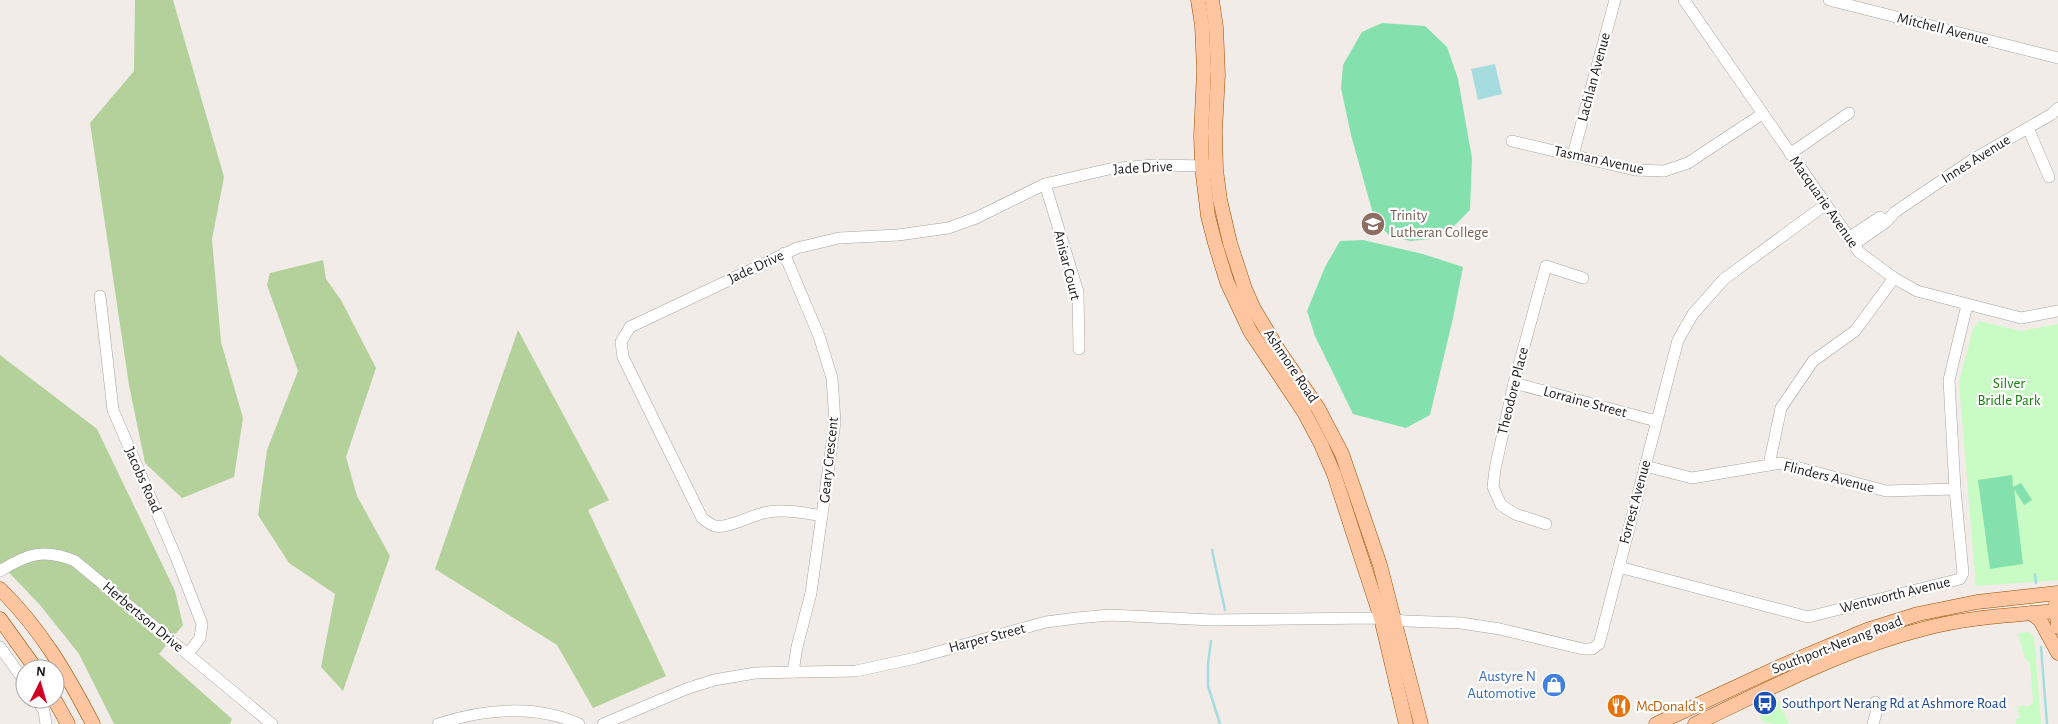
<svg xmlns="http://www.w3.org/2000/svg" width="2058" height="724" viewBox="0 0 2058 724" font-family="'Alegreya Sans',sans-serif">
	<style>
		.forest { fill: #b4d19b }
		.park { fill: #c9fbc4 }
		.pitch { fill: #84e1ae }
		.water { fill: #a7dcdf }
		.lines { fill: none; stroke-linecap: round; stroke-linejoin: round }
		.stream { stroke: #a7dcdf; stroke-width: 2.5 }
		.minor-casing { stroke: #a5a5a5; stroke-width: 12 }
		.major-casing { stroke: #9d4f00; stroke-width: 15 }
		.minor { stroke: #fff; stroke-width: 11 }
		.major { stroke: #fdc5a0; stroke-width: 14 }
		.labels { text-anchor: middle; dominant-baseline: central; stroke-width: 4.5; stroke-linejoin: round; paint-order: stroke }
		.street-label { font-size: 15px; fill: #212121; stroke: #fff }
		.education-label { font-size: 15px; fill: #785e54; stroke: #fff; text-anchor: start }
		.park-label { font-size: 15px; fill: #14830a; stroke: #fff }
		.shop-label { font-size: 15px; fill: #366cbe; stroke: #fff; text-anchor: end }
		.transit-label { font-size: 15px; fill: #164399; stroke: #fff; text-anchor: start }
		.food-label { font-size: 15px; fill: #c56008; stroke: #fff; text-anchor: start }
	</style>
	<rect width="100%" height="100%" fill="#f1ece7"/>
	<g class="forest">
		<polygon points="135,0 173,0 224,177 212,239 221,342 243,418 234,477 182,498 145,463 129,385 90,123 134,71"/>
		<polygon points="323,260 326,279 341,300 376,368 346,457 357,496 390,556 343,691 321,667 335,594 289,563 258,515 267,450 298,371 267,285 270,273"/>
		<polygon points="518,330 609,500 588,510 666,676 593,708 557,645 435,569"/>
		<polygon points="0,355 97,429 175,591 183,625 159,654 232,719 230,724 114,724 79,654 40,605 0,563"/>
	</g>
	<g class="park">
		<polygon points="1979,321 2021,331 2058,324 2058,580 1976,586 1959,382 1973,329"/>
		<polygon points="2029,632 2034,637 2041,724 2016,724 2016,719 2019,719 2018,706 2030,706 2033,702 2030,663 2025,658 2018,633"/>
		<polygon points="1779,701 1789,724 1774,724 1762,721 1758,711"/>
	</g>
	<g class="pitch">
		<polygon points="1382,23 1425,26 1447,47 1458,79 1472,158 1470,210 1442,238 1410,241 1389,235 1375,221 1351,135 1341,88 1343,65 1362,32"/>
		<polygon points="1363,240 1423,254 1463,267 1453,318 1430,415 1406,428 1353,414 1315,336 1307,311 1325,267 1340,241"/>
		<polygon points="2012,475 2013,487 2021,483 2032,500 2024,505 2014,489 2023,564 1990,569 1978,480"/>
	</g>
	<polygon class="water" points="1495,64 1502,94 1478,100 1471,69"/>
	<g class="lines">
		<g class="stream">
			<polyline points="1212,550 1225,610"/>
			<polyline points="2035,574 2036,583"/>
			<polyline points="1211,641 1208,664 1208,686 1220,724"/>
			<polyline points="2041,647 2047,724"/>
		</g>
		<g class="minor-casing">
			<g id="minor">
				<polyline points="1684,0 1859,252 1894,278 1917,291 2021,318 2058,311"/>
				<polyline points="1829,0 2058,58"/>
				<polyline points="2028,128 2049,177"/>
				<polyline points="1512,141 1635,170 1664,171 1688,163 1762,114"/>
				<polyline points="1790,154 1849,113"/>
				<polyline points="1573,155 1615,0"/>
				<polyline points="1045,184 1078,292 1079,349"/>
				<polyline points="1848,238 1880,217"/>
				<polyline points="1853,245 1886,222 1895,212 1972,160 2052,114 2058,108"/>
				<polyline points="784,253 819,336 832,378 835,422 811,593 797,647 793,672"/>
				<polyline points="100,296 113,410 176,557 202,624 200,638 188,654"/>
				<polyline points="1514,383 1656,421"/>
				<polyline points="1769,465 1781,408 1813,361 1855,331 1894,278"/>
				<polyline points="1645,466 1692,478 1781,463 1886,491 1955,489"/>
				<path d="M822,516c-17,-3 -36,-7 -54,-4 -15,2 -40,17 -53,14 -4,-1 -9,-5 -13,-8l-79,-161 -2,-15 9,-15 167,-79 42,-10 59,-3 50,-7 28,-10 69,-34 64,-15 45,-4 55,1"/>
				<polyline points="1546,524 1515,514 1501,505 1493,487 1495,469 1514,383 1546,266 1583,278"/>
				<polyline points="1619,567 1808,617 1960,579 1963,573 1955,489 1949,380 1967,305"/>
				<path d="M0,571c27,-17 44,-23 75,-10l197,163"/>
				<polyline points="0,647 25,682"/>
				<polyline points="36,699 44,711 46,724"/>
				<path d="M438,724c45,-15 97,-20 141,0"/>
				<polyline points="603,724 686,689 714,680 755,673 856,671 916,658 1046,622 1077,618 1110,615 1212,620 1372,618 1406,621 1461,623 1500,629 1583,649 1592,649 1599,644 1678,340 1693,314 1724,279 1825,205"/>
				<polyline points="1873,724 1877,710 1875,702"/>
			</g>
		</g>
		<g class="major-casing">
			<g id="major">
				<polyline points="1198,0 1202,25 1204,70 1201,136 1202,167 1208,216 1215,243 1227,282 1250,331 1304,412 1321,444 1334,474 1381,618 1406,724"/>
				<polyline points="1212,0 1216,27 1218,75 1215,131 1216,170 1220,200 1230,243 1245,289 1254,309 1279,351 1318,408 1342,454 1380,565 1421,724"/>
				<path d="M0,589c41,40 67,85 93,135"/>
				<polyline points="2056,604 2058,627"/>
				<polyline points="2031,613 2040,620 2058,653"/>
				<polyline points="0,619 36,669"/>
				<polyline points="54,699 68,724"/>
				<polyline points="1656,724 1779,667 1867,630 1918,614 1977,602 2058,593"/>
				<path d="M1695,724c74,-35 148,-75 228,-95 44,-12 90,-14 135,-18"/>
			</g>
		</g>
		<use href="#minor" class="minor"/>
		<use href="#major" class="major"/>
	</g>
	<defs>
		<g id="school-disc" transform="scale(1.25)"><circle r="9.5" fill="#8d6e63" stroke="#fff"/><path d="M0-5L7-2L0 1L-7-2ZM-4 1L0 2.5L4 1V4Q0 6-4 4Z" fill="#fff"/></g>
		<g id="shop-disc" transform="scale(1.25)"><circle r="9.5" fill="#3f7fe0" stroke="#fff"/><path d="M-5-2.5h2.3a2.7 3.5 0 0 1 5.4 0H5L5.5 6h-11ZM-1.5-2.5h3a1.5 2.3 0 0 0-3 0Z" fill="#fff"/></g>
		<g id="bus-disc" transform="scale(1.25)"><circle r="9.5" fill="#1a4fb4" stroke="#fff"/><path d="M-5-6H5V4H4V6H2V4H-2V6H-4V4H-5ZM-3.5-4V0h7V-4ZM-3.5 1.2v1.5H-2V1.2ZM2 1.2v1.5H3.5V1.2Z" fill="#fff"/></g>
		<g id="restaurant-disc" transform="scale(1.25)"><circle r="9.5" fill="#e8710a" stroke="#fff"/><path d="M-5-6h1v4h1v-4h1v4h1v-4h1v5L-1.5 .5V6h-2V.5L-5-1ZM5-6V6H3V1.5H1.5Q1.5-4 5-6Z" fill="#fff"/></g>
	</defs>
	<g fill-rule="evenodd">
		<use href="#school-disc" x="1373" y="224"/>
		<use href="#shop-disc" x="1554" y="685"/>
		<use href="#bus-disc" x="1765" y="703"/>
		<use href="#restaurant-disc" x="1619" y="706"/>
	</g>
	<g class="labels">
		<g class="street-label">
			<text transform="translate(1943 29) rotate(14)">Mitchell Avenue</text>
			<text transform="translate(1594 77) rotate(-75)">Lachlan Avenue</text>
			<text transform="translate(1976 159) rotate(-32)">Innes Avenue</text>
			<text transform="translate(1599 160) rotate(12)">Tasman Avenue</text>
			<text transform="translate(1143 168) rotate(-3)">Jade Drive</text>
			<text transform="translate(1824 202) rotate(55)">Macquarie Avenue</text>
			<text transform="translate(1067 265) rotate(76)">Anisar Court</text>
			<text transform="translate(756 267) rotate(-25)">Jade Drive</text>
			<text transform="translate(1291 366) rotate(56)">Ashmore Road</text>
			<text transform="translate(1513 391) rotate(-76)">Theodore Place</text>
			<text transform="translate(1585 402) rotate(15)">Lorraine Street</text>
			<text transform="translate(829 460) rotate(-84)">Geary Crescent</text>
			<text transform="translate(1829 477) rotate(14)">Flinders Avenue</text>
			<text transform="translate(143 480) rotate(66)">Jacobs Road</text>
			<text transform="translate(1635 502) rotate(-75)">Forrest Avenue</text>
			<text transform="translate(1895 595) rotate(-14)">Wentworth Avenue</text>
			<text transform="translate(143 617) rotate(40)">Herbertson Drive</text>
			<text transform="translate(987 638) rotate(-15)">Harper Street</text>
			<text transform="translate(1837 645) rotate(-21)">Southport-Nerang Road</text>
		</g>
		<g class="education-label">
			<text x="1390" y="215">Trinity<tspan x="1390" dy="17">Lutheran College</tspan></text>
		</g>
		<g class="park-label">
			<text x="2009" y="383">Silver<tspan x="2009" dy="17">Bridle Park</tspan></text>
		</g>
		<g class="shop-label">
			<text x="1536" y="676">Austyre N<tspan x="1536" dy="17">Automotive</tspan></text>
		</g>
		<g class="transit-label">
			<text x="1782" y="703">Southport Nerang Rd at Ashmore Road</text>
		</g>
		<g class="food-label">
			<text x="1636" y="706">McDonald's</text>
		</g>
	</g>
	<g transform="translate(40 684) rotate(5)"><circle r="24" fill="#ffffff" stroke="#a6a6a6"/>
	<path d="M0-4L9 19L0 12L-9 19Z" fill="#d10023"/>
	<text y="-8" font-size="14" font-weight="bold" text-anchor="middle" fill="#212121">N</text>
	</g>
</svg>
